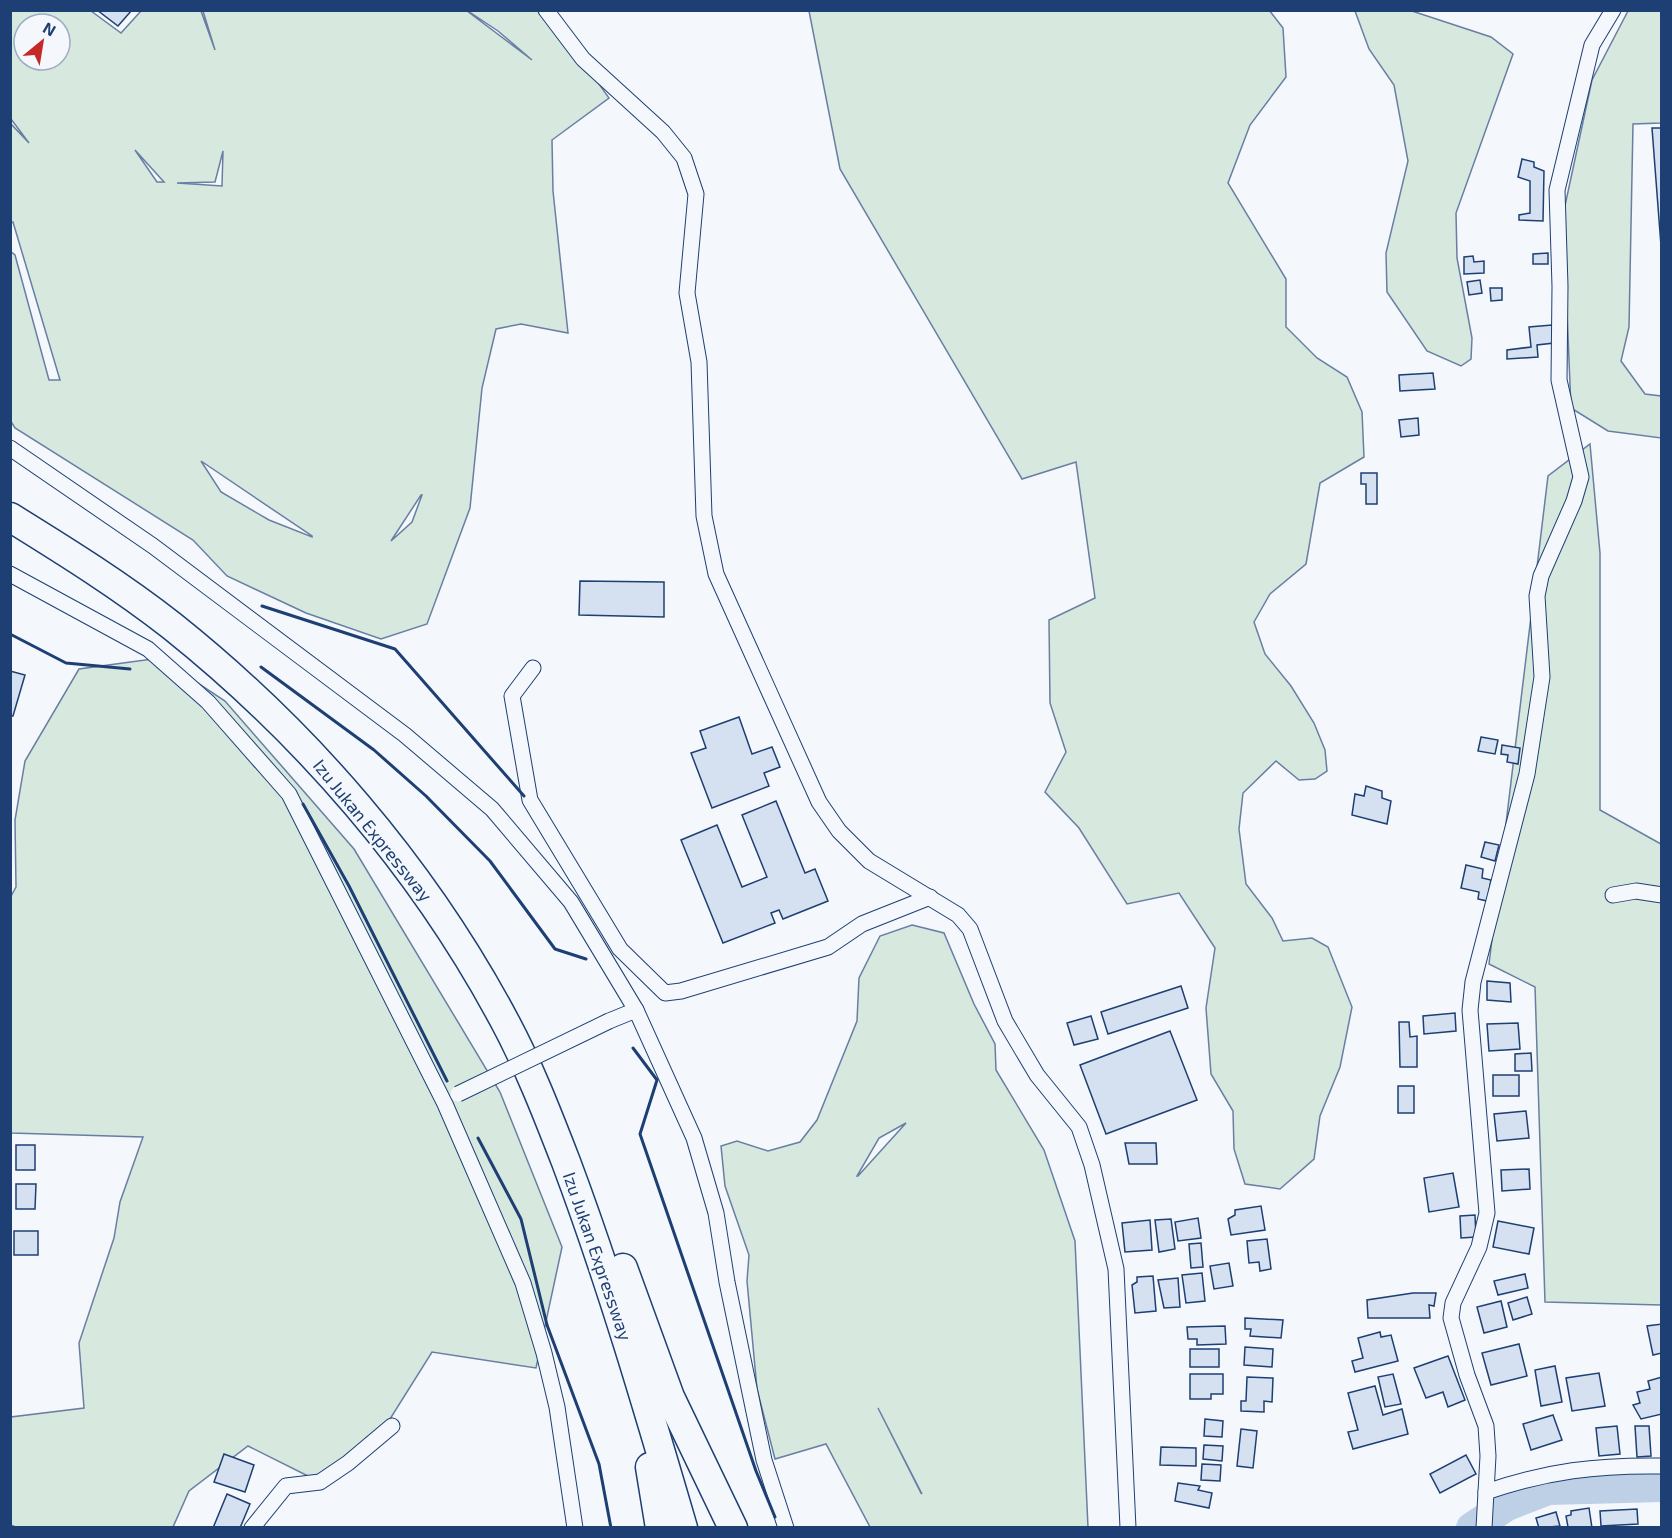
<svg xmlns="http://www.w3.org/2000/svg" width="1672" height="1538" viewBox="0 0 1672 1538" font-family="'Exo 2',sans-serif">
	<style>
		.green { fill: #d7e8df; stroke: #687fa3; stroke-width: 1.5; fill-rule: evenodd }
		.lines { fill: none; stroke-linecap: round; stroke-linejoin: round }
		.river { stroke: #bed0e5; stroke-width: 32 }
		.building { fill: #d5e0f0; stroke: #1d3f73; stroke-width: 1.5 }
		.minor-casing { stroke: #1d3f73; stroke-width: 17 }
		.motorway-casing { stroke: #1d3f73; stroke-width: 31 }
		.minor { stroke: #f4f7fb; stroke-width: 15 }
		.motorway { stroke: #f4f7fb; stroke-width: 28 }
		.minor-bridge-casing { stroke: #1d3f73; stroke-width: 17; stroke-linecap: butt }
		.minor-bridge { stroke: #f4f7fb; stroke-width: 15 }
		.wall { stroke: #1d3f73; stroke-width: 3 }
		.labels { text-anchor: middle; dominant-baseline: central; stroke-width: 4.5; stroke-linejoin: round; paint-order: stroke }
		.street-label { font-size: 18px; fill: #1d3f73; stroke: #f4f7fb }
	</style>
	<rect width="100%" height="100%" fill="#f4f7fb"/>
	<g class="green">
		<polygon points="1269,10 1283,28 1286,77 1250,125 1228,183 1286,279 1286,327 1317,358 1347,377 1362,412 1364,457 1320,483 1306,564 1270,594 1254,622 1265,654 1291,686 1314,723 1325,750 1327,771 1315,779 1299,780 1276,761 1243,793 1239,829 1246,884 1272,918 1283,941 1312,938 1328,947 1352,1007 1340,1067 1320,1116 1314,1159 1280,1189 1245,1184 1234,1149 1233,1111 1211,1074 1206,1008 1215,948 1179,893 1127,904 1079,828 1045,792 1066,752 1050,703 1049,620 1095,598 1076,462 1022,479 840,169 809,11"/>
		<path d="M11,11h80l30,22 20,-22h60l14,39 -12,-39h264l65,49 -34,-29 -30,-20h79l62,87 -57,42 1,51 15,142 -47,-9 -25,5 -14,59 -12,120 -43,116 -46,15 -75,-26 -79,-37 -34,-36 -178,-112 -5,-8v-169l5,4 34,125h11l-47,-158 -2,1v-99l18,19 -18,-24zM24,24h36v36h-36zM135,150l29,32h-7zM223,151l-1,35 -45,-3 38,-1zM201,461l111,75v1l-43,-17 -48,-28zM422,495l-10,27 -21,19 30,-46z"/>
		<polygon points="1355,11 1412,11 1491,37 1513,54 1456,213 1457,258 1472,338 1471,359 1461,366 1427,351 1387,292 1386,253 1408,161 1394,85 1369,49"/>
		<polygon points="1628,11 1661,11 1661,123 1633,124 1629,327 1621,361 1645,394 1661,396 1661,438 1608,431 1571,408 1563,215 1592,80"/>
		<polygon points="1590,444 1600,553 1600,810 1661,844 1661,1305 1545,1302 1535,987 1489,964 1548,476"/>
		<polygon points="160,658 225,701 354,849 500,1092 562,1247 536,1368 432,1352 385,1427 320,1482 248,1446 189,1491 173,1527 18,1528 11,1525 11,1417 84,1408 79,1343 114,1238 120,1202 143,1137 11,1133 10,898 16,887 15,820 25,761 79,669"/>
		<path d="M912,925l32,8 30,71 21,40 1,26 48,80 31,91 13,286h-218l-44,-83 -51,15 -18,-70 -10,-108 2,-26 -24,-69 -4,-40 16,-5 31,10 32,-9 17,-22 40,-99 2,-43 21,-42zM906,1123l-48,53h-1l22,-38zM878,1408l44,86 -1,-1z"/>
	</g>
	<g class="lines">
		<polyline class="river" points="1472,1528 1507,1505 1548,1489 1662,1486"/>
	</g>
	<g class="building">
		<polygon points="97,10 132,10 118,26"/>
		<polygon points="1652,128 1662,128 1662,259"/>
		<polygon points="1522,159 1534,162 1534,167 1544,171 1543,221 1519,220 1519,215 1530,213 1530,181 1518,177"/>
		<polygon points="1548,253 1548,264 1533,264 1533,254"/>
		<polygon points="1473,256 1474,262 1484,261 1484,273 1464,274 1464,257"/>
		<polygon points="1480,280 1482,293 1469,295 1467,282"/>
		<polygon points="1490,288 1502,288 1502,300 1491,301"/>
		<polygon points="1552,325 1554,343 1537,345 1538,357 1507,359 1507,350 1531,347 1529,327"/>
		<polygon points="1433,373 1435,389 1400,391 1399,375"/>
		<polygon points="1418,418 1419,435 1401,437 1399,420"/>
		<polygon points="1361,473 1377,473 1377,504 1366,504 1366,484 1361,484"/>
		<polygon points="580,581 664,582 664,617 579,615"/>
		<polygon points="10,671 25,675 13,716 10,716"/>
		<polygon points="739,717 752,754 772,747 780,767 764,773 769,786 712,808 691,753 706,748 700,731"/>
		<polygon points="1481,737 1498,740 1495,754 1478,751"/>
		<polygon points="1502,745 1520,748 1518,764 1507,762 1508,755 1501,754"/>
		<polygon points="1366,786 1382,791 1382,798 1391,801 1387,824 1352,815 1355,794 1364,796"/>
		<polygon points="776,801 805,873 815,869 828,901 783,919 779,910 771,913 775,923 723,943 681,840 717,825 742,887 767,877 742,815"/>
		<polygon points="1485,842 1499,845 1495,861 1481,857"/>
		<polygon points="1466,865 1483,869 1482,878 1491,880 1487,901 1478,899 1479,892 1461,888"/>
		<polygon points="1487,981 1510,983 1511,1002 1487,1000"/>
		<polygon points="1181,986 1188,1008 1108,1034 1101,1012"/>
		<polygon points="1455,1013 1456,1031 1424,1034 1423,1016"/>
		<polygon points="1091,1016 1098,1039 1074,1045 1067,1023"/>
		<polygon points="1399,1022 1409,1022 1410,1037 1417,1036 1417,1067 1400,1067"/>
		<polygon points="1518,1023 1520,1049 1489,1051 1487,1024"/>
		<polygon points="1170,1031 1197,1100 1106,1134 1080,1065"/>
		<polygon points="1531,1053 1532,1071 1515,1071 1515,1054"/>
		<rect x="1493" y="1075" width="26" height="21"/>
		<rect x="1398" y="1086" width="16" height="27"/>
		<polygon points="1526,1111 1529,1138 1497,1141 1494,1114"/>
		<polygon points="1125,1143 1156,1143 1157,1164 1129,1164"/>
		<rect x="16" y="1145" width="19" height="25"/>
		<polygon points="1529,1169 1530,1189 1502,1191 1501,1170"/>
		<polygon points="1453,1173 1459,1207 1429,1212 1424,1178"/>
		<polygon points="16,1184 36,1184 35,1209 16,1209"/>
		<polygon points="1261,1206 1265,1230 1231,1235 1228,1219 1235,1215 1235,1210"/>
		<polygon points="1475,1215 1476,1237 1461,1238 1460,1216"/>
		<polygon points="1198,1218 1201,1238 1178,1241 1175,1222"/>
		<polygon points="1171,1219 1175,1249 1159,1252 1155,1220"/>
		<polygon points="1150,1220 1152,1250 1125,1252 1122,1223"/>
		<polygon points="1498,1221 1534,1228 1529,1254 1493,1247"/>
		<rect x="14" y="1231" width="24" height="24"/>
		<polygon points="1267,1239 1271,1269 1260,1271 1259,1262 1249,1263 1247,1241"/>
		<polygon points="1201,1243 1203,1267 1191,1268 1189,1244"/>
		<polygon points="1229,1263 1233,1286 1214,1289 1210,1266"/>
		<polygon points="1202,1273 1205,1301 1186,1303 1182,1275"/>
		<polygon points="1525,1274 1528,1288 1498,1295 1494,1281"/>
		<polygon points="1153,1276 1156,1311 1135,1313 1132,1285 1137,1282 1137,1277"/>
		<polygon points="1178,1278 1180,1307 1164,1308 1158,1280"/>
		<polygon points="1413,1293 1436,1293 1434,1306 1429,1305 1430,1318 1368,1318 1367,1300"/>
		<polygon points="1527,1297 1532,1314 1513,1320 1508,1303"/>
		<polygon points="1501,1301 1507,1327 1484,1333 1477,1307"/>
		<polygon points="1245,1318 1283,1320 1281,1338 1250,1336 1251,1329 1245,1329"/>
		<polygon points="1662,1324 1662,1353 1653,1355 1647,1326"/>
		<polygon points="1225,1326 1226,1344 1197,1345 1197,1339 1188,1339 1187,1327"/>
		<polygon points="1380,1332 1381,1337 1391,1335 1398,1361 1355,1372 1352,1361 1363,1358 1358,1338"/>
		<polygon points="1519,1344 1527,1376 1491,1385 1482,1353"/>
		<polygon points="1245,1347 1273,1349 1272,1367 1244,1365"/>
		<rect x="1190" y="1349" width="29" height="18"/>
		<polygon points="1448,1356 1465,1400 1448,1407 1443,1392 1426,1398 1414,1368"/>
		<polygon points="1555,1366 1562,1402 1541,1406 1535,1370"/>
		<polygon points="1599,1373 1605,1406 1572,1411 1566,1378"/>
		<polygon points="1190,1374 1223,1374 1223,1394 1211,1394 1211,1399 1190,1399"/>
		<polygon points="1393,1374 1401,1404 1385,1407 1378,1377"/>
		<polygon points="1247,1377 1273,1378 1272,1402 1264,1401 1264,1412 1241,1411 1241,1401 1246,1401"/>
		<polygon points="1662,1377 1662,1414 1641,1419 1633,1405 1640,1403 1637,1392 1650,1389 1648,1381"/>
		<polygon points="1375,1386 1383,1415 1402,1409 1408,1434 1353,1449 1348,1432 1358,1430 1348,1393"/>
		<polygon points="1553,1415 1562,1440 1531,1450 1523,1424"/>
		<polygon points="1205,1419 1223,1421 1222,1437 1204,1436"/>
		<polygon points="1617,1426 1620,1454 1599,1456 1596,1428"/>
		<polygon points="1635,1426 1649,1426 1651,1456 1637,1457"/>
		<polygon points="1241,1429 1257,1431 1253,1468 1237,1466"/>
		<polygon points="1204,1445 1223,1446 1222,1461 1203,1459"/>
		<polygon points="1161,1447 1196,1448 1196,1466 1160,1465"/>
		<polygon points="224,1454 254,1465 245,1492 214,1482"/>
		<polygon points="1466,1455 1476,1474 1440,1493 1430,1474"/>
		<polygon points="1202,1464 1221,1465 1220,1481 1201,1480"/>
		<polygon points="1178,1483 1200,1486 1198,1490 1212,1493 1209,1508 1175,1501"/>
		<polygon points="227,1494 250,1504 240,1528 213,1528"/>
		<polygon points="1589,1508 1592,1528 1568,1527 1566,1516 1571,1515 1571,1511"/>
		<polygon points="1637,1509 1638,1524 1601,1526 1600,1511"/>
		<polygon points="1556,1512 1560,1526 1539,1528 1536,1518"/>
	</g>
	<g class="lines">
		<g class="minor-casing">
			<g id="minor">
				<polyline points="546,10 583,59 663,132 684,158 696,194 687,293 699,362 704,516 716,574 819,802 839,831 869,861 958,915 970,929 1005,1021 1037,1075 1079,1127 1092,1165 1116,1269 1128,1528"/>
				<polyline points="10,448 153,546 405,735 492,809 571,902 636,1010 694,1138 716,1213 727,1282 764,1460 786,1528"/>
				<polyline points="10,574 148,649 208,702 289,794 445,1104 523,1283 544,1353 557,1407 575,1528"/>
				<polyline points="533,668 512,696 530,800 620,949 665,993 681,991 828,947 862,924 930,897"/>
				<polyline points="1613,895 1636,891 1662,895"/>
				<polyline points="609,1021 636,1010"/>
				<path d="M1486,1492c61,-21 111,-27 176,-26"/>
				<polyline points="252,1528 286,1486 320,1482 348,1463 392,1426"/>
				<polyline points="1484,1528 1488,1456 1486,1426 1467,1375 1451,1318 1453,1303 1479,1247 1487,1213 1470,1010 1473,982 1527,774 1542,677 1537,596 1541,576 1574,501 1581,477 1559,380 1560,286 1557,190 1592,45 1613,10"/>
			</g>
		</g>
		<g class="motorway-casing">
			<g id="motorway">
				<path d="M10,517c55,34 111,69 162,109 134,107 250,241 331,392 25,46 44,95 63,144 45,120 81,243 117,366"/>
				<polyline points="623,1268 670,1397 733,1528"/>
				<polyline points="650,1467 660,1528"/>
			</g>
		</g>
		<use href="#minor" class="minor"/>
		<use href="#motorway" class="motorway"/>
		<g class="minor-bridge-casing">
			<polyline id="minor-bridge" points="458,1094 609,1021"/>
		</g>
		<use href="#minor-bridge" class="minor-bridge"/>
		<g class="wall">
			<polyline points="262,606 395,649 524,796"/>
			<polyline points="10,634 66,663 130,669"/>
			<polyline points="261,667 374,750 426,796 490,861 555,949 586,959"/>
			<polyline points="303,804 349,886 447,1081"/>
			<polyline points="633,1048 657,1080 640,1134 756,1471 775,1517"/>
			<polyline points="478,1138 521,1219 547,1325 599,1464 611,1528"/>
		</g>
	</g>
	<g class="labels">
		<g class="street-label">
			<text transform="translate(373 830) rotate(51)">Izu Jukan Expressway</text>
			<text transform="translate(598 1256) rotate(71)">Izu Jukan Expressway</text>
		</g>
	</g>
	<rect width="1672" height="1538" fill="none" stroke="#1d3f73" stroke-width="24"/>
	<g transform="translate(42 42) rotate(30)"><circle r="28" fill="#f4f7fb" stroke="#9eadc5" stroke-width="1.5"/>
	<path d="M0-4.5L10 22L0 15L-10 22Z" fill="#c62828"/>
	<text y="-9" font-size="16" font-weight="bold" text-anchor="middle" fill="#1d3f73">N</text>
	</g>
</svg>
